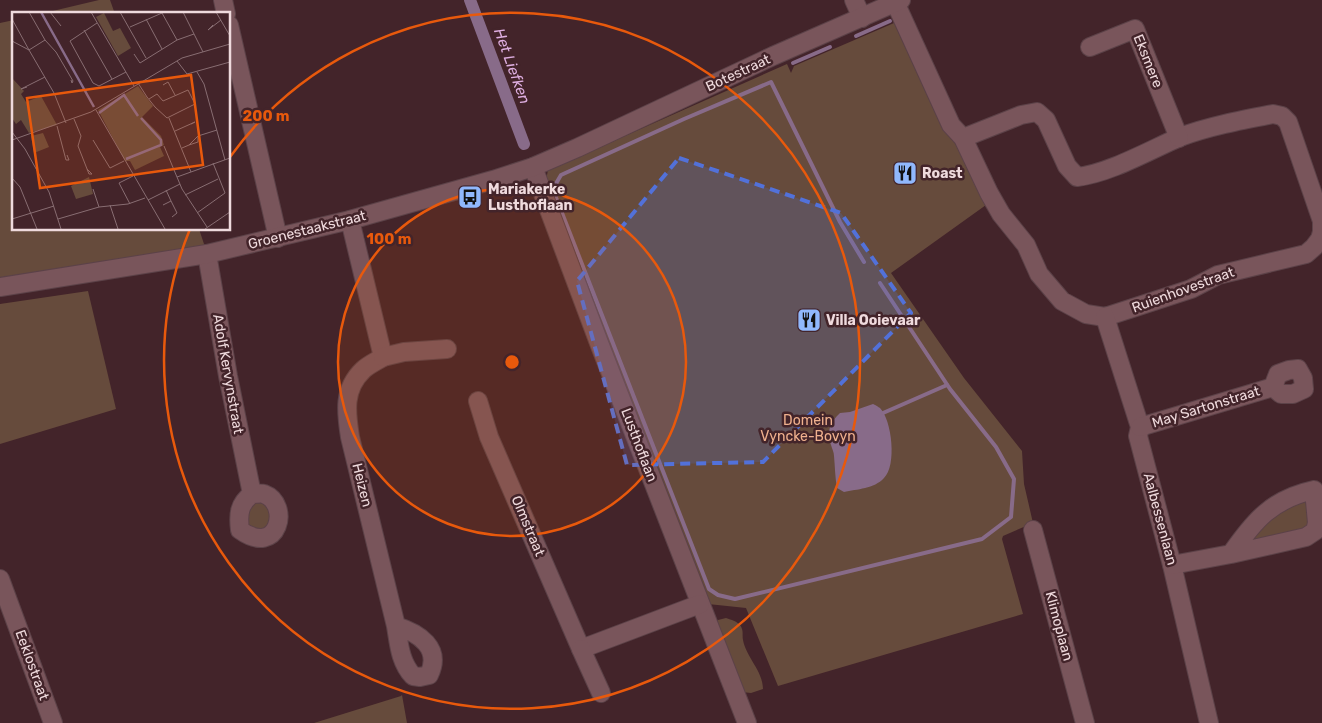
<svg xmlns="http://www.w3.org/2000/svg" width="1322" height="723" viewBox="0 0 1322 723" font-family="Rubik,sans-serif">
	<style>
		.green { fill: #664b3c }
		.water { fill: #886b89 }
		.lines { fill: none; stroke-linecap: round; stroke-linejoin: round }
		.stream { stroke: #886b89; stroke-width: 4 }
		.canal { stroke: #886b89; stroke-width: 12 }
		.minor-casing { stroke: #5c4248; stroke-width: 20 }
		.minor { stroke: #79555b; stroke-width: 18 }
		.marked { fill: #5271d9; fill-opacity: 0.2; stroke: #5271d9; stroke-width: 4; stroke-dasharray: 10 6; stroke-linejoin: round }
		.ring { fill: none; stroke: #e8590c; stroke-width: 2.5 }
		.labels { text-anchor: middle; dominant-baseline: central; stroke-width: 5; stroke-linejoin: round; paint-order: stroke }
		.street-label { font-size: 14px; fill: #efdadd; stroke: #43242a }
		.poi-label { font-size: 14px; font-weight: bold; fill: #efdadd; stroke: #43242a; text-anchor: start }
		.park-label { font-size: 14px; fill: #f0b18e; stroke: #43242a }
		.water-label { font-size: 15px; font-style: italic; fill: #deaee0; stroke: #43242a }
		.inset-river { fill: none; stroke: #886b89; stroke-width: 2.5 }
		.inset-road { fill: none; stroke: #886d72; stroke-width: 1 }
		.view { fill: #e8590c; fill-opacity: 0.15; stroke: #e8590c; stroke-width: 2.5 }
		.inset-edge { fill: none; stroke: #efdadd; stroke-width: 2.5 }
		.centre { fill: #e8590c; stroke: #43242a; stroke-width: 2.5 }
		.ring-label { font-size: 15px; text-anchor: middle; font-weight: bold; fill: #e8590c; stroke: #43242a; stroke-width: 5; stroke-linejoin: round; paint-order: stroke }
	</style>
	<rect width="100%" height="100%" fill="#43242a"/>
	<g class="green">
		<polygon points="99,0 110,0 115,14 40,14"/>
		<polygon points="14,20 14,229 199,229 205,247 0,278 0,23"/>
		<polygon points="894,23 942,128 958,147 986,205 891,273 964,378 1022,451 1024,484 1033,523 1003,536 1002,539 1023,614 778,686 746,608 708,604 545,185 548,170 787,64 791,73 794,66"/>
		<polygon points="88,291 116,409 0,444 0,304"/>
		<polygon points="1304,497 1311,501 1308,530 1248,544 1261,525"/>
		<path d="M258,502h3l9,5 2,19 -11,6 -15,-8c1,-11 0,-18 12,-22z"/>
		<path d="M726,618c6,2 10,3 14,7 4,6 2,9 3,15 3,17 20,31 20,49l-12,4 -9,-1 -25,-67 1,-5z"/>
		<polygon points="402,695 407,723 314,723 401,696"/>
	</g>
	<path class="water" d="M873,404c1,0 7,4 7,4 12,12 17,58 4,70 -10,11 -27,11 -40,14l-7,-4c-2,-11 -2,-21 -3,-32 0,-4 -2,-7 -3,-11 -5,-13 -1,-23 9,-32l10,-1z"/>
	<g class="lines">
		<g class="stream">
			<polyline points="856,36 890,21"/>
			<polyline points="793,63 830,47"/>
			<polyline points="864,262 840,222 771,82 684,119 561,175 554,187 555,195 709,589 718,595 735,599 982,539 1011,517 1014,479 996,447 950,389 880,283"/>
			<polyline points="883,413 947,385"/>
		</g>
		<polyline class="canal" points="470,0 524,144"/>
		<g class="minor-casing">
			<g id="minor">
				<polyline points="223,0 226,14"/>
				<polyline points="854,0 862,18"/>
				<path d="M895,2l56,123 12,13 26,55 12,21 25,31 13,29 23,27 24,13 19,3 86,-28 27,-14 88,-21 8,-7 6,-8 2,-7v-11l-34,-99 -6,-6 -9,-2c-31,6 -63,12 -93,23 -30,13 -70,36 -103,40l-10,-11 -21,-46 -9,-8 -16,3 -58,23"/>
				<polyline points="229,25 278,238"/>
				<polyline points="1090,47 1135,29 1179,138"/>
				<polyline points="533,167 599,343 747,723"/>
				<path d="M350,220l33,137c-6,4 -15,8 -20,13 -20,19 -17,42 -13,67l46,189c3,18 4,36 17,50l7,1 9,-2c13,-27 -10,-42 -33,-49"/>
				<path d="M207,254l21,122 24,118c-13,10 -14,20 -12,36 39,28 51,-26 24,-36 -3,-1 -8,0 -12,0"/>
				<polyline points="0,287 207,254 350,220 493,180 533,167 577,148 773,56 901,0"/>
				<polyline points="1105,317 1140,427 1138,436 1172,565 1209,723"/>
				<polyline points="383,357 404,352 447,349"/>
				<polyline points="478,401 489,437 581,649 700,604"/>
				<polyline points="1140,427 1273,387 1281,394 1293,394 1304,389 1303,378 1298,369 1289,370 1278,374 1273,387"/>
				<polyline points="1033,530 1085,723"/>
				<path d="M1172,565l59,-11 75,-17 9,-6 2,-8 -3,-33c-42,9 -60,31 -83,64"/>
				<polyline points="0,579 53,723"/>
				<polyline points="581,649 601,693"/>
			</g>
		</g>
		<use href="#minor" class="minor"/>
	</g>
	<path class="marked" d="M679,158l162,55 70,100 -148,149 -136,3 -50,-184z"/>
	<circle cx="512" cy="362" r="174" fill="#e8590c" fill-opacity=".12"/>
	<g class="ring">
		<circle cx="512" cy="362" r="174"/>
		<path d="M230 157A348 348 0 1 1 190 229"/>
	</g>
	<defs>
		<g id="restaurant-square" transform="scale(1.25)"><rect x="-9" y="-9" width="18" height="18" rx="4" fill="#90b8fd" stroke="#43242a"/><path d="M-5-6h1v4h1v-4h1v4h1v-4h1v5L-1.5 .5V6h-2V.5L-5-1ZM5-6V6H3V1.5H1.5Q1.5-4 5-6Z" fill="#111"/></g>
		<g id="bus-square" transform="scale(1.25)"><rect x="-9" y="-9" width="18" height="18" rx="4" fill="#90b8fd" stroke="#43242a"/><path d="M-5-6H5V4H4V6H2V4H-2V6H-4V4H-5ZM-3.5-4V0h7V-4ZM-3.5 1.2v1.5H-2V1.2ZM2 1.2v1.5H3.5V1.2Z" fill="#111"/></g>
	</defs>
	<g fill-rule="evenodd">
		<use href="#restaurant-square" x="905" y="173"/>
		<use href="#bus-square" x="470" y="197"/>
		<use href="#restaurant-square" x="809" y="320"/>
	</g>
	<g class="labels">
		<g class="street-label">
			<text transform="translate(1148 61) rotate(68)">Eksmere</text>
			<text transform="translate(738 73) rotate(-25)">Botestraat</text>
			<text transform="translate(307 230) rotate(-14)">Groenestaakstraat</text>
			<text transform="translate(1183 290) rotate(-20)">Ruienhovestraat</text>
			<text transform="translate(228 374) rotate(80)">Adolf Kervynstraat</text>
			<text transform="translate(1206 407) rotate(-17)">May Sartonstraat</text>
			<text transform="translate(639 445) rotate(69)">Lusthoflaan</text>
			<text transform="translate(362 485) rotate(76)">Heizen</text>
			<text transform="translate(1160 519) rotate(75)">Aalbessenlaan</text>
			<text transform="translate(528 526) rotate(67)">Olmstraat</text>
			<text transform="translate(1059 626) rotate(75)">Klimoplaan</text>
			<text transform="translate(32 665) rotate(70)">Eeklostraat</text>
		</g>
		<g class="poi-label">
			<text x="922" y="173">Roast</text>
			<text x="488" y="189">Mariakerke<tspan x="488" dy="16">Lusthoflaan</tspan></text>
			<text x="826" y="320">Villa Ooievaar</text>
		</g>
		<g class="park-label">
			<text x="808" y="420">Domein<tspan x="808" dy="16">Vyncke-Bovyn</tspan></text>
		</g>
		<g class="water-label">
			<text transform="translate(512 66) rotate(70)">Het Liefken</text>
		</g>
	</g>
	<g transform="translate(12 12)">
		<rect width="218" height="218" fill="#43242a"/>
		<path d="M92,1l9,18 7,-3 11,20 -13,8 -22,-39zM0,66l12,13 -3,3 5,8 15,-6 16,29 -28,8 -8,-13 -5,4 -4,-6zM126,74l15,20 -11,11 19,19 3,9 -4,2 4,9 -29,14 -5,-9h-5l-27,-51zM31,121l6,14 -15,6 -3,-17zM77,165l4,17 -17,5 -5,-13z" fill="#664b3c"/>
		<path class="inset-river" d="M29,0l53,95M87,101l25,-18 14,21M114,147l35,-14v-5l-20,-22"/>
		<path class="inset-road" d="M17,0l16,28 11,12 17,29 -1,2 -1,-3M38,0l11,14M79,0l43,74M108,0l26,46M171,0l20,40M204,0l14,24M0,7l17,31 16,-10M134,7l16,30M85,11l-27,18 23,42 6,3 27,-14M201,13l-5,5 13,-10M118,15l32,-14 15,27M72,18l28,49M0,29l17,9 25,43 12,30M122,42l6,9 37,-23 17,-6M165,49l10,13 43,-12M185,60l7,12 21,76M126,71l9,14 8,10 12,11 28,-14 -7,-14 -25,11 -6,-7 -8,5M151,73l5,-3 7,13M15,75l-6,2 24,-12M84,98l69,119M157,106l22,54M62,107l7,17 -3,10 11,28h3l-5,-5M45,114l9,34h3l-2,-5M163,119l20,-9 -4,2M0,120l13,17 24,43 12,37M186,124l19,-6M0,128l79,-28 91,-54 48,-14M81,128l17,28 14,-7M152,134l18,43 25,38M170,136l7,-3 9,-3v-6l-9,9M165,165l53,-19M0,166l8,9 17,42M81,177l6,18M173,183l33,-16M136,188l32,-16M159,189l6,12 -5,4M118,192l-11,-21 14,-7M98,193l8,24M151,193l8,-4 -5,-11M185,201l28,-20 -12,-30M0,207l42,-13M46,207l41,-12 29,-3 17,-6M193,217l25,-17"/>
		<path class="view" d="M179,63l12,90 -163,23 -13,-90z"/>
		<rect width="218" height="218" class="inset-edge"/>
	</g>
	<circle cx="512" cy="362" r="8" class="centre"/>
	<g class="ring-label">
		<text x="266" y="121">200 m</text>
		<text x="389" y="244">100 m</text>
	</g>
</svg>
